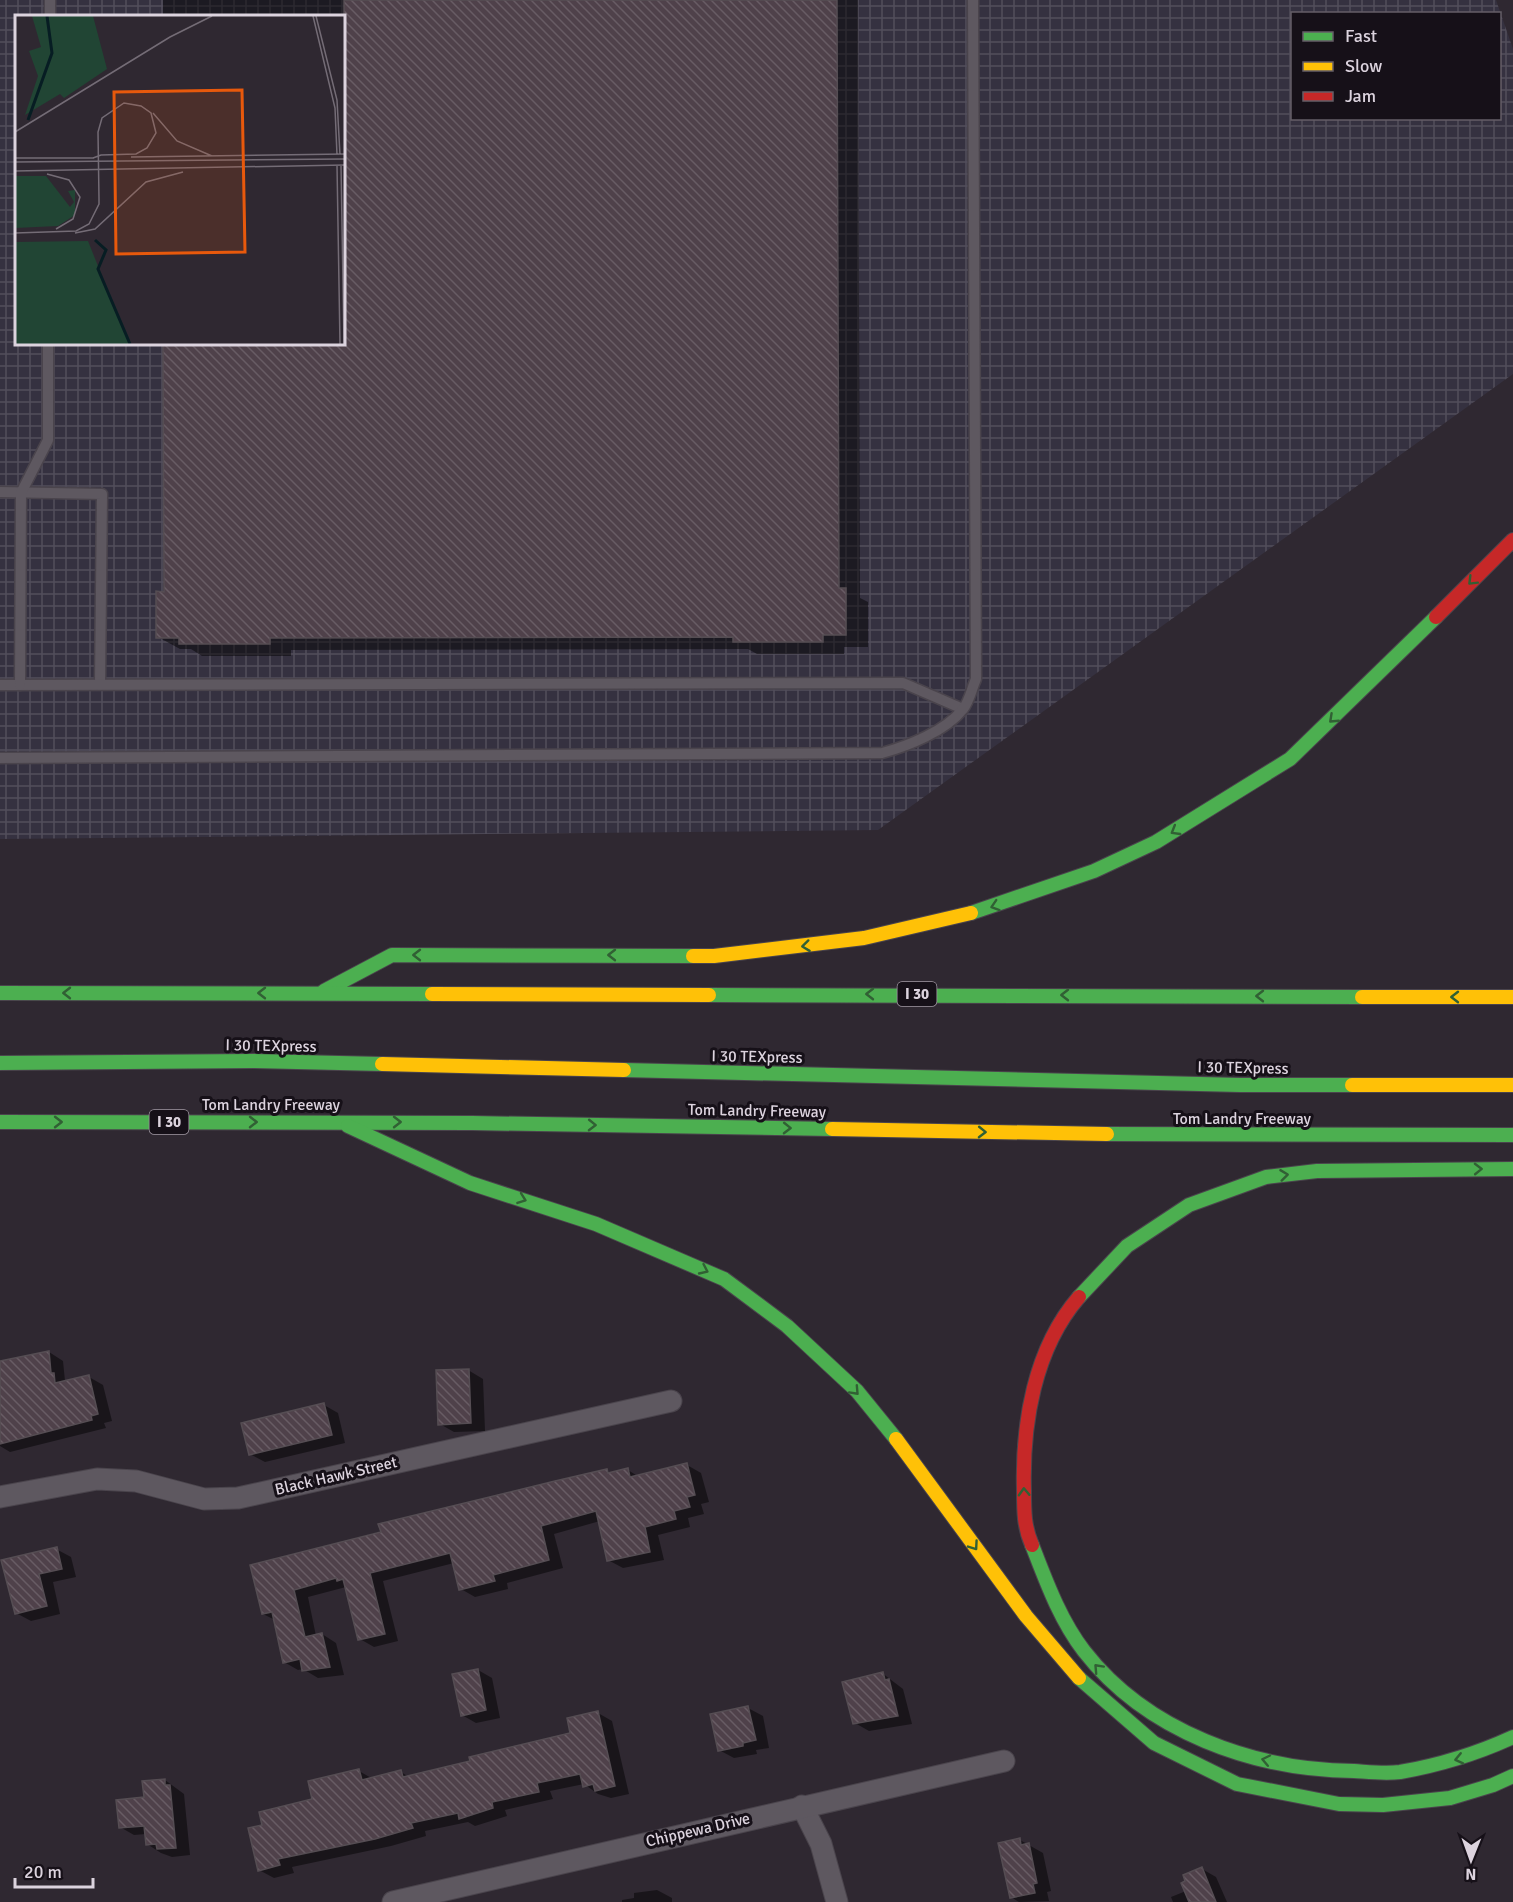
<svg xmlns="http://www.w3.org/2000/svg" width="1513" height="1902" viewBox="0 0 1513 1902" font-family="Signika,sans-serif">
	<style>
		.industrial { fill: url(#industrial-grid); fill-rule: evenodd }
		.shadow { fill: #0007 }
		.building { fill: url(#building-back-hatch); stroke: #554d53; stroke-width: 1.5 }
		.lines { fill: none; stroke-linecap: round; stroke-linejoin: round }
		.lane-casing { stroke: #4a444c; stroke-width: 13 }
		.street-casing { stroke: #4a444c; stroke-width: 23 }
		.fast-casing { stroke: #4a444c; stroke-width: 16 }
		.slow-casing { stroke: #4a444c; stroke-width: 16 }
		.jam-casing { stroke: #4a444c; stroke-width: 16 }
		.lane { stroke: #5e5860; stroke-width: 10 }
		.street { stroke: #5e5860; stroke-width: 21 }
		.fast { stroke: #4caf50; stroke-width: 14 }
		.slow { stroke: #ffc107; stroke-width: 14 }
		.jam { stroke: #c62828; stroke-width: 14 }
		.oneway { stroke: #316034 }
		.labels { text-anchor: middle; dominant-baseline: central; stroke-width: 6; stroke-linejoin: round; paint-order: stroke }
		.shield { fill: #161018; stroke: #a198a3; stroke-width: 1.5 }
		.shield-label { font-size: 15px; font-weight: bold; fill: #dcd3de }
		.street-label { font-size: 16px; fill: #dcd3de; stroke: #161018 }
		.inset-river { fill: none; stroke: #071d23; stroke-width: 3 }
		.inset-road { fill: none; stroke: #746c76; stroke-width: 1.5 }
		.view { fill: #e8590c; fill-opacity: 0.15; stroke: #e8590c; stroke-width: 3 }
		.inset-edge { fill: none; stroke: #dcd3de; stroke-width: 3 }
	</style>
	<defs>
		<pattern id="industrial-grid" width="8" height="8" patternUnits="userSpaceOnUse" patternTransform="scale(1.5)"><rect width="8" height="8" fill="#353140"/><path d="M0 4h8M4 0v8" fill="none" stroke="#524e5b"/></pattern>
		<pattern id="building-back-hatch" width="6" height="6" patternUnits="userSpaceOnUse" patternTransform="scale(1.5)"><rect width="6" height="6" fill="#4f414a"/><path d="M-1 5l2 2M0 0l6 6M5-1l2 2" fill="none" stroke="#685c64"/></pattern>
	</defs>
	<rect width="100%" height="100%" fill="#2f2831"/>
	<path class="industrial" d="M0,0h1496l17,49v325l-635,456 -878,9zM1292,14h208v104h-208zM16,16h328v328h-328z"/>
	<g class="shadow">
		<polygon points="163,0 858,0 860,598 868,602 868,647 844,647 844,654 757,654 748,649 291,650 291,656 202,656 191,649 180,649 158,637 166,593 165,344 344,344 344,16 163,16"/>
		<polygon points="49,1352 63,1361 65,1381 89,1377 103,1385 112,1421 104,1423 106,1428 10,1452 0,1446 0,1363"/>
		<polygon points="468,1370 483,1379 485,1431 454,1432 440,1424"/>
		<polygon points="324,1405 338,1413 345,1443 265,1462 250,1454"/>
		<polygon points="687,1465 701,1473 709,1502 701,1504 704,1514 688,1518 690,1527 658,1535 664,1560 623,1568 608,1560 600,1521 554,1534 563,1568 507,1583 508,1589 475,1597 461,1589 454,1563 383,1581 398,1641 374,1647 360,1639 346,1587 308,1597 316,1636 322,1634 336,1643 344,1675 318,1678 303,1669 298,1670 284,1662 275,1620 263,1614 252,1566 607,1471 612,1474 628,1470 639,1477"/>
		<polygon points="56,1549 71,1557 76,1577 53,1582 60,1614 31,1621 16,1613 3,1562"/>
		<polygon points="478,1670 492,1678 500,1718 476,1723 462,1715"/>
		<polygon points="882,1673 903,1689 912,1724 869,1731 855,1723"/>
		<polygon points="748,1708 763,1716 769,1748 756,1750 757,1754 734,1758 719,1750"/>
		<polygon points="598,1713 612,1721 629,1794 611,1798 598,1794 584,1784 550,1791 553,1799 505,1810 507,1816 475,1826 468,1822 425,1831 426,1836 391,1846 292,1867 294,1873 274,1878 259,1870 264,1826 314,1800 359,1771 373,1779 401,1772 409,1777 472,1762 572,1734"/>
		<polygon points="165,1780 184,1794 190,1855 172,1857 161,1853 147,1844 146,1834 134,1835 120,1827"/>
		<polygon points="1020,1840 1043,1853 1051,1891 1047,1892 1049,1901 1019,1902 1011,1897"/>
		<polygon points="1202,1869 1216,1877 1227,1902 1173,1902 1171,1897 1186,1891"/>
		<polygon points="657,1890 672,1898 672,1902 622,1902 622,1900 634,1898 634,1893"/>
	</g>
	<g class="building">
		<polygon points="344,0 837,0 839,588 846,588 846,635 823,635 823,642 733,642 733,637 270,638 270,644 179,644 179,638 156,638 156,591 164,592 163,344 344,344"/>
		<polygon points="49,1351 51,1373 54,1373 55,1383 89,1375 98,1414 91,1416 92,1420 0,1444 0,1361"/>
		<polygon points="469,1369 471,1423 438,1425 436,1370"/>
		<polygon points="324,1403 332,1435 249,1455 241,1423"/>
		<polygon points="687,1463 695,1495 687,1497 690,1507 674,1511 676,1519 645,1527 650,1552 607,1561 596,1511 541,1526 549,1560 493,1575 495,1581 459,1590 450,1553 370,1573 385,1634 358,1640 343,1579 337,1581 336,1578 294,1590 305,1637 322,1633 330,1667 302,1671 300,1659 283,1663 272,1612 262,1614 250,1565 381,1532 378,1524 555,1481 607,1469 608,1473 628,1468 630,1477"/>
		<polygon points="57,1547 62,1569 39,1574 47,1606 15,1614 1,1560"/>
		<polygon points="478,1669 486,1710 461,1716 452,1674"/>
		<polygon points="883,1672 885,1680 889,1679 898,1716 853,1724 842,1682"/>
		<polygon points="748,1706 756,1740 743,1743 743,1746 718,1751 710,1714"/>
		<polygon points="598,1711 615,1786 595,1791 593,1784 583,1787 580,1774 537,1783 539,1792 492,1802 493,1808 459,1819 458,1813 411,1823 413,1828 375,1839 278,1859 280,1865 258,1871 248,1828 262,1825 259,1812 312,1799 308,1781 359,1769 362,1780 401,1770 403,1777 470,1761 469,1757 570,1733 567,1718"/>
		<polygon points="165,1779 165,1785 170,1785 176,1848 157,1849 156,1844 146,1845 144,1826 119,1828 116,1800 144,1797 142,1781"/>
		<polygon points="1020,1838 1021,1845 1029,1843 1037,1883 1033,1884 1035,1893 1010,1898 998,1843"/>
		<polygon points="1202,1867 1216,1902 1189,1902 1181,1883 1185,1881 1183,1875"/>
	</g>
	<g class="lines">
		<g class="lane-casing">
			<g id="lane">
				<polyline points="50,16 50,0"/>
				<polyline points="0,492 102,494 100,684"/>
				<polyline points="0,685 903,683 963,709"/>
				<polyline points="20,685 21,493 48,440 48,344"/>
				<path d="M0,758l882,-5c26,-7 64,-22 81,-44 6,-7 9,-21 13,-30l-3,-679"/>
			</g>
		</g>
		<g class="street-casing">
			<g id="street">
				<polyline points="0,1497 97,1479 136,1481 204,1499 238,1498 671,1401"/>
				<polyline points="802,1806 821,1844 837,1902"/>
				<polyline points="393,1902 1004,1761"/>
			</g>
		</g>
		<g class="fast-casing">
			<g id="fast">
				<polyline points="971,913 1094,871 1156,842 1290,759 1436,617"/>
				<polyline points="324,991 392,955 693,956"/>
				<polyline points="0,993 432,994"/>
				<polyline points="709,995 1362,997"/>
				<polyline points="0,1063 253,1061 382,1064"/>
				<polyline points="624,1070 1240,1085 1352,1085"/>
				<polyline points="0,1122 472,1123 832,1129"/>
				<polyline points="348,1126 470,1183 596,1224 724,1279 787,1326 857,1391 896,1439"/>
				<polyline points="1107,1134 1513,1135"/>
				<polyline points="1079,1297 1127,1246 1189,1205 1266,1177 1317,1171 1513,1169"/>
				<path d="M1032,1545c14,36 28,75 52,106 63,81 170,119 270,120 15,1 31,3 46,1 40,-7 76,-18 113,-35"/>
				<polyline points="1079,1678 1154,1743 1237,1784 1339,1804 1383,1805 1450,1798 1493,1785 1513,1776"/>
			</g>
		</g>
		<g class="slow-casing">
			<g id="slow">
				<polyline points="693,956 714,956 864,938 971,913"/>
				<polyline points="432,994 709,995"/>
				<polyline points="1362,997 1513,997"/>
				<polyline points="382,1064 624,1070"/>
				<polyline points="1352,1085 1513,1085"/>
				<polyline points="832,1129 1107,1134"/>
				<polyline points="896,1439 1026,1616 1079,1678"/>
			</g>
		</g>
		<g class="jam-casing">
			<g id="jam">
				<polyline points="1436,617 1513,540"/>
				<path d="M1032,1545c-8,-18 -8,-34 -8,-54 -2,-67 10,-142 55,-194"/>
			</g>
		</g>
		<use href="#lane" class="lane"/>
		<use href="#street" class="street"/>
		<use href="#fast" class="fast"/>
		<use href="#slow" class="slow"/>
		<use href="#jam" class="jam"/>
	</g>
	<defs><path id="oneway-chevron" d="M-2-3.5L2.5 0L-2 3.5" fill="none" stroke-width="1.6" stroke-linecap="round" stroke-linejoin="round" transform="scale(1.5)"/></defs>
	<g class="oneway">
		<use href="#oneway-chevron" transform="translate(1472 581) rotate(135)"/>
		<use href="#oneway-chevron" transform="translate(1333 719) rotate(137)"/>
		<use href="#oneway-chevron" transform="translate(1175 831) rotate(149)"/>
		<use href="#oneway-chevron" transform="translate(995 906) rotate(162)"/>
		<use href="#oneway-chevron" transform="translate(806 946) rotate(173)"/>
		<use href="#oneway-chevron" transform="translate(417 955) rotate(-180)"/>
		<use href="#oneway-chevron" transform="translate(612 955) rotate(-180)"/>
		<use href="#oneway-chevron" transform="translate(67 993) rotate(-180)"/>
		<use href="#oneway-chevron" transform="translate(262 993) rotate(-180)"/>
		<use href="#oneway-chevron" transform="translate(870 994) rotate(-180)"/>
		<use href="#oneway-chevron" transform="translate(1065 995) rotate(-180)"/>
		<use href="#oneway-chevron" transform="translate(1260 996) rotate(-180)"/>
		<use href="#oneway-chevron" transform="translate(1455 997) rotate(-180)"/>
		<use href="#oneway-chevron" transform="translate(58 1122)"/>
		<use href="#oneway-chevron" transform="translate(253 1122)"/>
		<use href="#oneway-chevron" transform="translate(397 1122)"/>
		<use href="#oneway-chevron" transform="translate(592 1125) rotate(1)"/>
		<use href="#oneway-chevron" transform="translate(787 1128) rotate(1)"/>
		<use href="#oneway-chevron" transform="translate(982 1132) rotate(1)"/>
		<use href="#oneway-chevron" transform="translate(1478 1169) rotate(-1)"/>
		<use href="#oneway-chevron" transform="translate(1284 1175) rotate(-7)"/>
		<use href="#oneway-chevron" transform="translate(522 1199) rotate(20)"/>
		<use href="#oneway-chevron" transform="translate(704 1270) rotate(25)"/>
		<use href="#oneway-chevron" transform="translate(855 1391) rotate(47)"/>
		<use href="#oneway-chevron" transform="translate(1024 1492) rotate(-92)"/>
		<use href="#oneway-chevron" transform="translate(974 1546) rotate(55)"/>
		<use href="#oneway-chevron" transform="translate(1098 1668) rotate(-133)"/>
		<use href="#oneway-chevron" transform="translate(1459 1759) rotate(167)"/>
		<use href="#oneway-chevron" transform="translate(1266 1760) rotate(-168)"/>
	</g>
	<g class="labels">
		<g class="shield">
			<rect x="897.5" y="982" width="39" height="24" rx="4.5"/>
			<rect x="149.5" y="1110" width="39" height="24" rx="4.5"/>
		</g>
		<g class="shield-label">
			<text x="917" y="994">I 30</text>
			<text x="169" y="1122">I 30</text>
		</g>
		<g class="street-label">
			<text transform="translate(271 1046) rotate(1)">I 30 TEXpress</text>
			<text transform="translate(757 1057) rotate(1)">I 30 TEXpress</text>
			<text transform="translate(1243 1068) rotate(1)">I 30 TEXpress</text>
			<text x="271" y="1105">Tom Landry Freeway</text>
			<text transform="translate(757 1111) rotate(1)">Tom Landry Freeway</text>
			<text x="1242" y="1119">Tom Landry Freeway</text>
			<text transform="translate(336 1476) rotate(-13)">Black Hawk Street</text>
			<text transform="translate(698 1830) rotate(-13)">Chippewa Drive</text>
		</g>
	</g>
	<g transform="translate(15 15)">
		<rect width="330" height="330" fill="#2f2831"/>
		<path d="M17,1h61l14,53 -43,29 -4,-4 -35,21 13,-39 -9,-25 12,-4zM0,161h31l24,31 4,-5 -6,-11 7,-1v25l-17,11 -43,2z" fill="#214534"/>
		<path d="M73,226l41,103h-114v-102z" fill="#214534"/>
		<path class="inset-river" d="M13,105l24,-67 -5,-37M80,225l11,10 -8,19 32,75"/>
		<path class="inset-road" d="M298,1l22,92 2,47M301,1l21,84 3,55M138,98l24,28 35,15M0,117l155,-95 42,-21M116,142l214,-3M0,143h79M0,147l330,-3M322,150l3,179M326,150l3,179M0,156l330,-6M32,159l22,6 11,17 -7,22 -17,10M0,218l61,-2 13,-7 10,-20v-5l-1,-67 4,-14 22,-15 17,3 10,7 5,20 -9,15 -11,6 -35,1 -8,3M60,218l20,-4 51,-47 37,-10"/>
		<path class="view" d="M227,75l3,162 -129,2 -2,-162z"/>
		<rect width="330" height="330" class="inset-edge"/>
	</g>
	<rect x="1291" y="12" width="210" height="108" fill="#161018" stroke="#655e67" stroke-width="1.5"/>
	<rect x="1303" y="32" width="30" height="9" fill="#4caf50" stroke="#655e67" stroke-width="1.5"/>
	<text x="1345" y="42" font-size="18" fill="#dcd3de">Fast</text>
	<rect x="1303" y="62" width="30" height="9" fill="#ffc107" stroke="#655e67" stroke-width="1.5"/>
	<text x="1345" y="72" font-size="18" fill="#dcd3de">Slow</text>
	<rect x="1303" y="92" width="30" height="9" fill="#c62828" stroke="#655e67" stroke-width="1.5"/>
	<text x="1345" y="102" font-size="18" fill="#dcd3de">Jam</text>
	<g transform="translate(1471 1860) rotate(181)" stroke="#161018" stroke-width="4.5" paint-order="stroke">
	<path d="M0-4.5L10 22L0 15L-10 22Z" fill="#dcd3de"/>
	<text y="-9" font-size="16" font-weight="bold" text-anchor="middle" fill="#dcd3de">N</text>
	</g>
	<path d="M15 1878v9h78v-9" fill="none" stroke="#dcd3de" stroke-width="3"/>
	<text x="24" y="1878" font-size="18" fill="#dcd3de" stroke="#161018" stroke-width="4.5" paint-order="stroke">20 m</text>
</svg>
